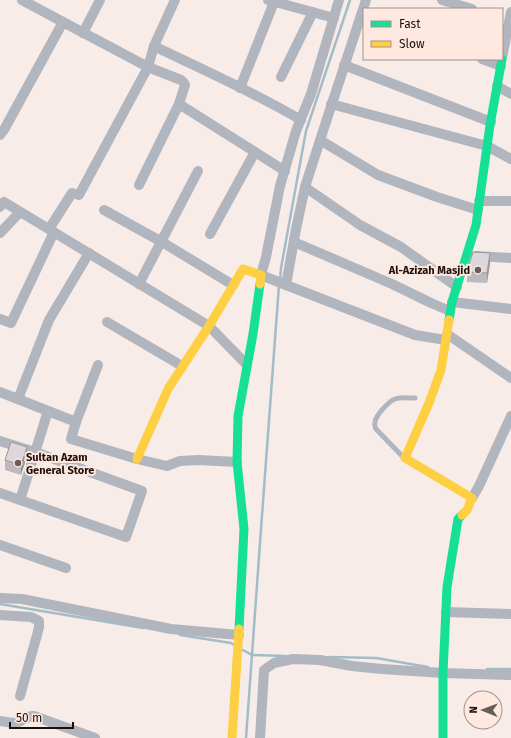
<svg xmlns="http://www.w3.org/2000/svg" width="511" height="738" viewBox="0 0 511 738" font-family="'Fira Sans',sans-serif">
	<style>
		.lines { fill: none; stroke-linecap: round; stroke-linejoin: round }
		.stream { stroke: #a2bcca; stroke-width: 2.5 }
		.lane { stroke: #b1b5be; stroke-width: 5 }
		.street { stroke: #b1b5be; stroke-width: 10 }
		.fast { stroke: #16e098; stroke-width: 9 }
		.slow { stroke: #ffcf43; stroke-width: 9 }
		.wall { fill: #beb9bc }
		.shaded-wall { fill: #9b9699 }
		.building { fill: #ddd7db; stroke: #9b9699 }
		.poi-dot { fill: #695d59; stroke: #fee8e0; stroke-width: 1.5 }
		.labels { text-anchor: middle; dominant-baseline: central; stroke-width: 4; stroke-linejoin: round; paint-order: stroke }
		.poi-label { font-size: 11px; font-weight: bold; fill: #1c100c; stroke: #fee8e0; text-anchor: end }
	</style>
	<rect width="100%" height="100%" fill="#f7ece7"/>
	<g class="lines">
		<g class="stream">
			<polyline points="280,280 281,268 306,131 350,0"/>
			<polyline points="0,604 143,628"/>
			<polyline points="180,635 231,643 234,645"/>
			<polyline points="243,650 252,655 285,656"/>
			<polyline points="330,657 376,658 428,667"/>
			<polyline points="487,669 511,669"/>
			<polyline points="246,738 261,529 279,285"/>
		</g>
		<path class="lane" d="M404,458l-28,-29c-1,-3 -2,-3 -1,-7 1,-7 14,-21 20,-23 6,-2 14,-1 20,-1"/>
		<g class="street">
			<polyline points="22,0 63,22"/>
			<path d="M175,0l-21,46c49,24 100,46 147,74"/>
			<polyline points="268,0 334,18"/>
			<polyline points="339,0 311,94 296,131 280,186 266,257 261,275 286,285 296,229 305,187 324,128 366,0"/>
			<polyline points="442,0 472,9"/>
			<polyline points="83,33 100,0"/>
			<polyline points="502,58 511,12"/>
			<polyline points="482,59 501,66"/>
			<polyline points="344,65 491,122"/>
			<polyline points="281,77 313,12"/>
			<polyline points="497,86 511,94"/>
			<polyline points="240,88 274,2"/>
			<polyline points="179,104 285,171"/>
			<polyline points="331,104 487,146 511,159"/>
			<polyline points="0,135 5,128 63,22 148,67 181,80 184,83 185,85 179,104 139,185"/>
			<polyline points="320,140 378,175 437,197 478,210"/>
			<polyline points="305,187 360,225 401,247 457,287"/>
			<polyline points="479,201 511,201"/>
			<polyline points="0,207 4,202 209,326 247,365"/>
			<polyline points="104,210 162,242 233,285"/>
			<polyline points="49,229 72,193 79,195 148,67 154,46"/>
			<polyline points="0,233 20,212"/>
			<polyline points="210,234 255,152"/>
			<polyline points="294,242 392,284 431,303 450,311"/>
			<polyline points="476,256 511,258"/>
			<polyline points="139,284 198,171"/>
			<polyline points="286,285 415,335 446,340"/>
			<polyline points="452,302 511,309"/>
			<polyline points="0,319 11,323 54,232"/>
			<polyline points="107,322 182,366"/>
			<polyline points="447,334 511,378"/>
			<polyline points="0,392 76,422 71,439 137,459 167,466 180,461 198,460 237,462"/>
			<polyline points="18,399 49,320 89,253"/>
			<polyline points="76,422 98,365"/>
			<polyline points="0,441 35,452 142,491 126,537 0,493"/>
			<polyline points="472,498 479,486 511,416"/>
			<polyline points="20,500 48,411"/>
			<polyline points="0,545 66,568"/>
			<polyline points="0,598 22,599 171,629 239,635"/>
			<polyline points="446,612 511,614"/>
			<polyline points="0,615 31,617 39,621 39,627 37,635 20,696"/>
			<path d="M0,721c5,1 11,2 16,2 7,-2 11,-8 18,-7l61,22"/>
			<polyline points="260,738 264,670 274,663 293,659 320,660 352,666 382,669 443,673 511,675"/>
		</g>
		<g class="fast">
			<polyline points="449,320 452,302 476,225 490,125 502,59"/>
			<polyline points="239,629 244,529 237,462 238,416 253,334 260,284"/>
			<polyline points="443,738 443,673 447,587 458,519 462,515"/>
		</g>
		<g class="slow">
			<polyline points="449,320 441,370 429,403 405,458 472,498 467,510 462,515"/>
			<polyline points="137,459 168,389 209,326 243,269 261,275 260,284"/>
			<polyline points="232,738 239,629"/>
		</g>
	</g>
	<g class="wall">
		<polygon points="490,263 487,283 467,282 467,272"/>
		<polygon points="27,456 21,475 5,470 5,460"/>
	</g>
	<g class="shaded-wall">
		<polygon points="490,253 490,263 487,283 487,273"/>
		<polygon points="27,447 27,456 21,475 21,465"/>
	</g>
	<g class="building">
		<polygon points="473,252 490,253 487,273 467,272"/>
		<polygon points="11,442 27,447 21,465 5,460"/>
	</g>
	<g class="poi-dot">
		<circle cx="478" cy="270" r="4"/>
		<circle cx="18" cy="463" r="4"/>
	</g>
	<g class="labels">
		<g class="poi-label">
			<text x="470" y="270">Al-Azizah Masjid</text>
			<text x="26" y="457" text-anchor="start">Sultan Azam<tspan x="26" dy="13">General Store</tspan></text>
		</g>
	</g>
	<rect x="363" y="8" width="140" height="52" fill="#fee8e0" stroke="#a4928b"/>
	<rect x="371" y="21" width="20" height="6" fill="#16e098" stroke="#a4928b"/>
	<text x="399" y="28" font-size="12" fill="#1c100c">Fast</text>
	<rect x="371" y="41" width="20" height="6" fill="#ffcf43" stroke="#a4928b"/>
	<text x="399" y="48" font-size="12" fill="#1c100c">Slow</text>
	<g transform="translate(483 710) rotate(271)"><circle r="19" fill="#fee8e0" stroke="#a4928b"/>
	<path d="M0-3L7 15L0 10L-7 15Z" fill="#695d59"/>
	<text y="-6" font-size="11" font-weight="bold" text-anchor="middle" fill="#1c100c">N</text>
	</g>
	<path d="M10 722v6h63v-6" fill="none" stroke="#1c100c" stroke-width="2"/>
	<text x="16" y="722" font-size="12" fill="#1c100c" stroke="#fee8e0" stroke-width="3" paint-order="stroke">50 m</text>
</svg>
